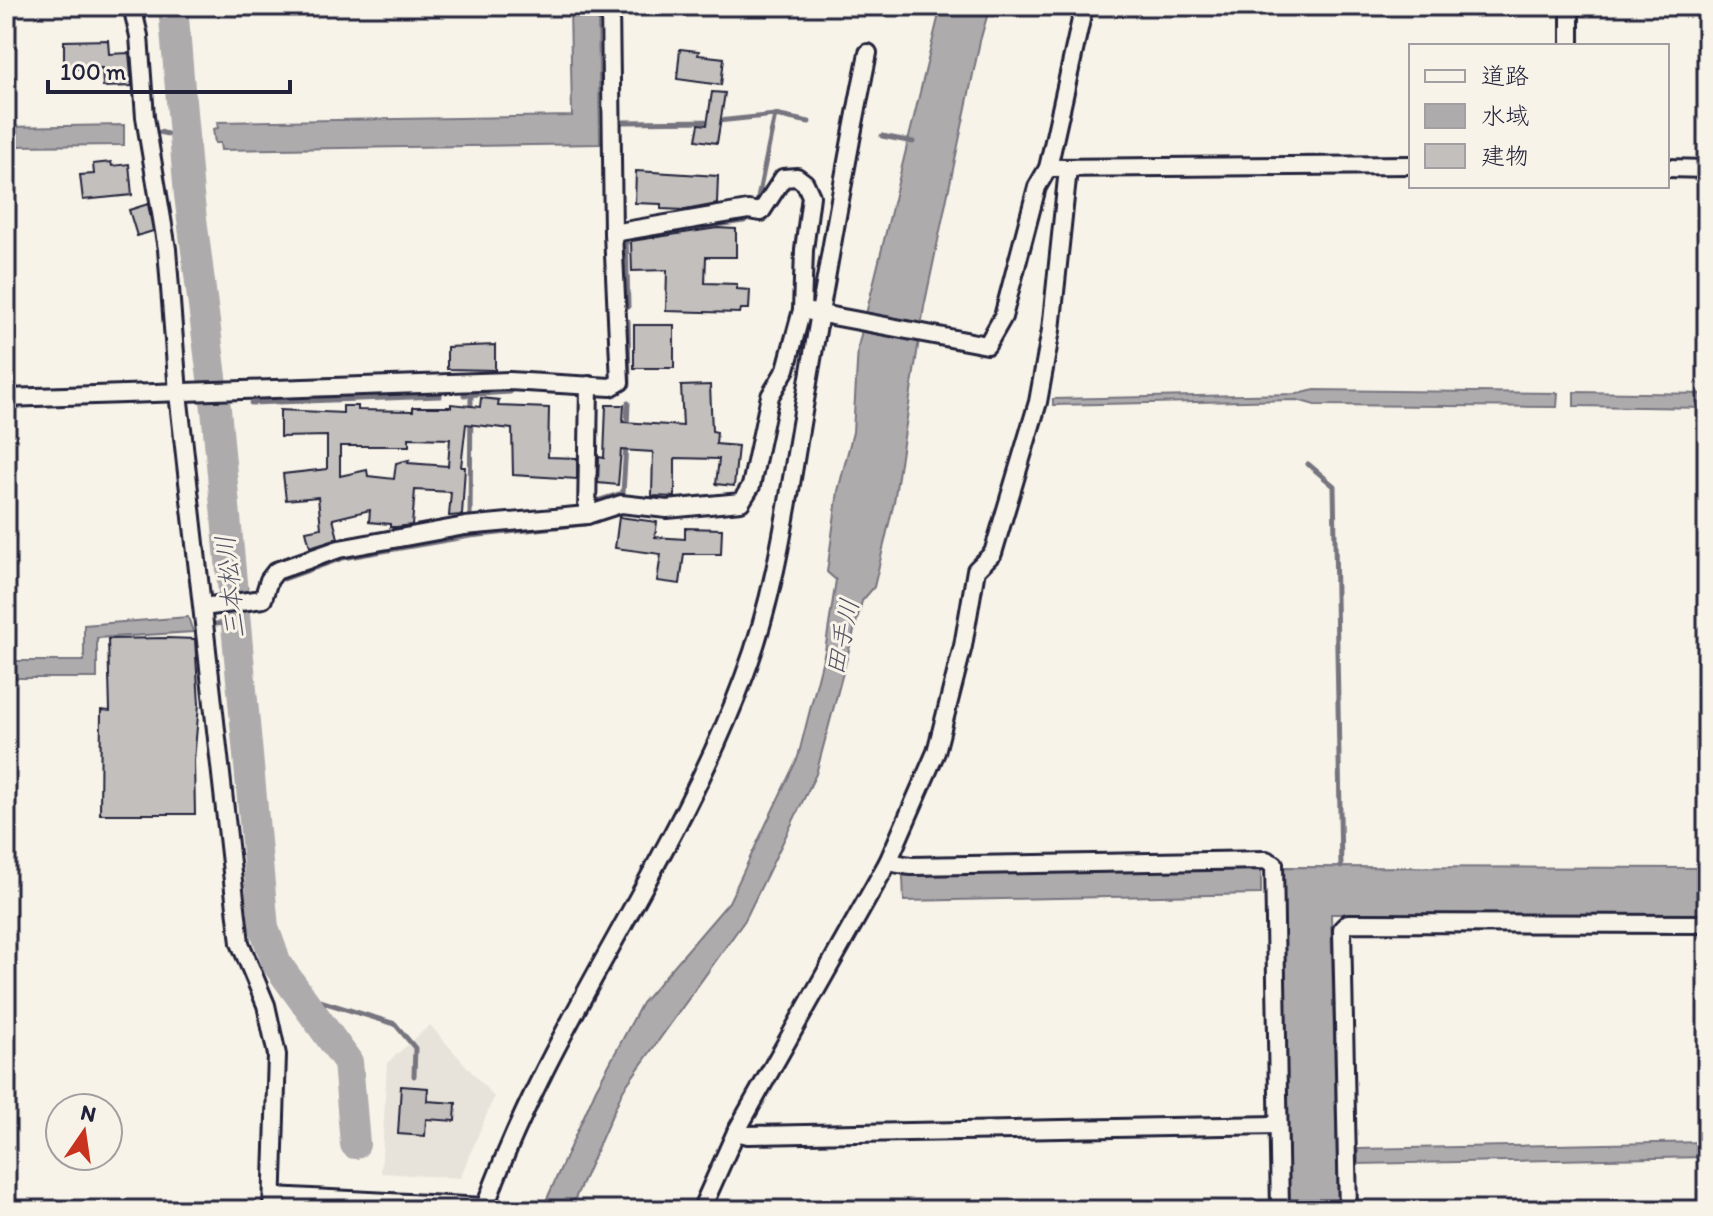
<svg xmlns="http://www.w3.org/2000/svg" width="1713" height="1216" viewBox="0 0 1713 1216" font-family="Itim,'Klee One',sans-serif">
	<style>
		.built { fill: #e7e3db }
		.water { fill: #aeabad; stroke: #76747f; stroke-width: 2 }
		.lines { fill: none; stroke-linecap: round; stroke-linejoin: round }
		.stream { stroke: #76747f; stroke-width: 5 }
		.river { stroke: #aeabad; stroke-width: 30 }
		.building { fill: #c2bfbd; stroke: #22223b; stroke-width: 2; fill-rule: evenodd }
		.minor-casing { stroke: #22223b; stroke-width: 22 }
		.minor { stroke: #f7f3e8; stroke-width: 16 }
		.labels { text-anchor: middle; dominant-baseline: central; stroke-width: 6; stroke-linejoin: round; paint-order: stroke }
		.water-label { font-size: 26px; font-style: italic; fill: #535263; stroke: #f7f3e8 }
	</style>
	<rect width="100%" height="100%" fill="#f7f3e8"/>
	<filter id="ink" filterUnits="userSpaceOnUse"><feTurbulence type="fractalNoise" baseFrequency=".0125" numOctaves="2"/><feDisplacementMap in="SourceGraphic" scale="16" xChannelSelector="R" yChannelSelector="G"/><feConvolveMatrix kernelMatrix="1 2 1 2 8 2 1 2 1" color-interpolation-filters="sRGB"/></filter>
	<g filter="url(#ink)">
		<polygon class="built" points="430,1025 494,1097 460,1178 381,1173 387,1063"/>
		<g class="water">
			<polygon points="570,6 598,6 600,144 221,150 220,143 215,143 213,129 218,128 217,122 572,116"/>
			<polygon points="941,6 990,6 980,41 924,307 894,502 874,587 862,601 816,774 745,920 623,1090 570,1210 542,1210 596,1089 642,1003 729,902 798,757 825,651 836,580 827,572 838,491 853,432 858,347"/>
			<polygon points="124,125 124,145 6,146 6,127"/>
			<polygon points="1315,390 1558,393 1557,407 1315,405 1297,400 1053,405 1053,399 1297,394"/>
			<polygon points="1574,392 1707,394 1707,408 1574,406"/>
			<polygon points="188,617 193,632 97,638 97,678 6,678 6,661 84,661 84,625"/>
			<polygon points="1281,867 1707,868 1707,914 1331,914 1338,1210 1287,1210"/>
			<polygon points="1261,869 1261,894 904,901 903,876"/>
			<polygon points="1707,1142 1707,1157 1358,1164 1358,1149"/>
		</g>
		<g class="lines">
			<g class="stream">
				<polyline points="622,122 718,121 775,115 809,122"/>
				<polyline points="160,132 184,139"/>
				<polyline points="882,136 913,142"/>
				<polyline points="757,203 775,115"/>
				<polyline points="674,231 744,221"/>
				<polyline points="628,307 626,237 628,237"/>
				<polyline points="628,321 629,385"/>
				<polyline points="464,395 510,392"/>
				<polyline points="251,403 440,396"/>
				<polyline points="216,409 228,407"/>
				<polyline points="627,426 628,403"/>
				<polyline points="1308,464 1334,486 1341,867"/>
				<polyline points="597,501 623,493 626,444"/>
				<polyline points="470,517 471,395"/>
				<polyline points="284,579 343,558 470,536 585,524"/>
				<polyline points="233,591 246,588"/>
				<polyline points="212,624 236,623"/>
				<polyline points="300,995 395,1024 415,1048 414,1076"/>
			</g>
			<polyline class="river" points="173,6 189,195 216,409 264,928 277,964 348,1062 355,1144"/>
		</g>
		<g class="building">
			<polygon points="108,40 109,54 129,53 132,86 103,87 102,68 64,69 64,41"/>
			<polygon points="680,49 699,51 698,55 724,58 721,85 677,79"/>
			<polygon points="712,92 725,93 717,143 696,140 699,124 707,125"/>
			<polygon points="111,162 112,166 129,164 132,195 83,200 80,175 94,174 93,164"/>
			<polygon points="636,171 718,176 717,204 685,210 661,209 661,204 635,203"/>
			<polygon points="148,204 153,231 137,236 129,210"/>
			<polygon points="717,228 736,229 736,257 706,257 705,283 737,284 737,289 750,290 749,309 741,309 740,313 666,311 667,270 632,271 631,241"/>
			<rect x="634" y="325" width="40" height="43"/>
			<polygon points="495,345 495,370 447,369 447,347"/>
			<polygon points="710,385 712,431 717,432 716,444 738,446 734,486 716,484 719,459 675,458 675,497 652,496 653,452 621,450 618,485 598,483 599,457 604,458 606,405 624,405 623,422 683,426 681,386"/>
			<path d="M481,398l18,2 -1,6 51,2 -1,49 29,1v21l-64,-4 -1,-46 -46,-5 -5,43h4l-3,48 -13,1 2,-24 -36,-2 -3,35 -16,2h-6v-3l-21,-2 1,-12 -37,9 5,19 -28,9 -4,-16 15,-3 -3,-31 -32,3 -3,-26 44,-5v-33l-47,1v-27l63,3v-7h15v4l55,1v-4h38v-3l29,3zM409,438l41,1 -2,27 -40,-3 1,-3 -13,3 -2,16 -26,-3 -1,-6 -27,6v-30h69z"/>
			<polygon points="619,517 657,522 655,537 685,539 685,528 722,529 721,554 684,554 680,584 657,581 661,554 615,548"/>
			<polygon points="167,638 195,639 199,704 194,761 195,814 100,814 101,710 110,711 108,639"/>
			<polygon points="401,1086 428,1088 427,1101 456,1103 455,1121 426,1119 425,1136 398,1134"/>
		</g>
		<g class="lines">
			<g class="minor-casing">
				<g id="minor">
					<polyline points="132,6 139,36 145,117 167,249 178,393 240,943 266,1005 277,1055 272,1210"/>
					<polyline points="1570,46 1570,6"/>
					<polyline points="1048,168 1084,6"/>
					<polyline points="1667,168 1707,169"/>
					<polyline points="811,312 987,345 1003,317 1037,187 1048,168 1411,165"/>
					<polyline points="6,398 509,381 611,387 620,382 613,233 610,6"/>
					<polyline points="587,515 589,385"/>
					<polyline points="203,607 263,599 269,580 276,571 339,549 465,526 587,515 621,504 667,509 741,502 751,486 770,396 786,369 802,310 804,250 811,196 805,183 797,177 783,178 761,212 748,210 613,233"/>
					<polyline points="888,862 911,866 1266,860 1274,864 1280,1210"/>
					<polyline points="736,1132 748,1135 1278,1125"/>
					<polyline points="273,1196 485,1207"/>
					<path d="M484,1210c66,-187 191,-347 260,-533 32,-84 43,-171 58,-259 21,-122 41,-244 66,-365"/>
					<polyline points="701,1210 736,1132 888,862 936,752 963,646 976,570 993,553 1038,402 1051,330 1068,169"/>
					<polyline points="1348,1210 1342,929 1348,923 1707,924"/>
				</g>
			</g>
			<use href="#minor" class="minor"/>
		</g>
	</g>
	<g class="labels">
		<g class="water-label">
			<text transform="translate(230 587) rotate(-96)">三本松川</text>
			<text transform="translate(842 637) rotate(-78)">田手川</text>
		</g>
	</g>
	<rect width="1713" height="1216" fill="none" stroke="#f7f3e8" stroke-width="32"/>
	<rect x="16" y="16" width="1681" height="1184" fill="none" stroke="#22223b" stroke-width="3" filter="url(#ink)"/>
	<rect x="1409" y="44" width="260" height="144" fill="#f7f3e8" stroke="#a29fa3" stroke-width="2"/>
	<rect x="1425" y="70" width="40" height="12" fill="#f7f3e8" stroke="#a29fa3" stroke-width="2"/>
	<text x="1481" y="84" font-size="24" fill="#22223b">道路</text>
	<rect x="1425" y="104" width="40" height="24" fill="#aeabad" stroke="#a29fa3" stroke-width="2"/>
	<text x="1481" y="124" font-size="24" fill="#22223b">水域</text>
	<rect x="1425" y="144" width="40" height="24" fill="#c2bfbd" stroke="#a29fa3" stroke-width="2"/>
	<text x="1481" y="164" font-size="24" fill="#22223b">建物</text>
	<g transform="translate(84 1132) rotate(13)"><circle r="38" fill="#f7f3e8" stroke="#a29fa3" stroke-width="2"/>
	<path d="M0-6L14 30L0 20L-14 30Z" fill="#c8321e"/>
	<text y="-12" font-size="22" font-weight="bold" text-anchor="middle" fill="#22223b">N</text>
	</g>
	<path d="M48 80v12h242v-12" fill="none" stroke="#22223b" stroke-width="4"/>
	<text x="60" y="80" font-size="24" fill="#22223b" stroke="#f7f3e8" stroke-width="6" paint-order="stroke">100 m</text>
</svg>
